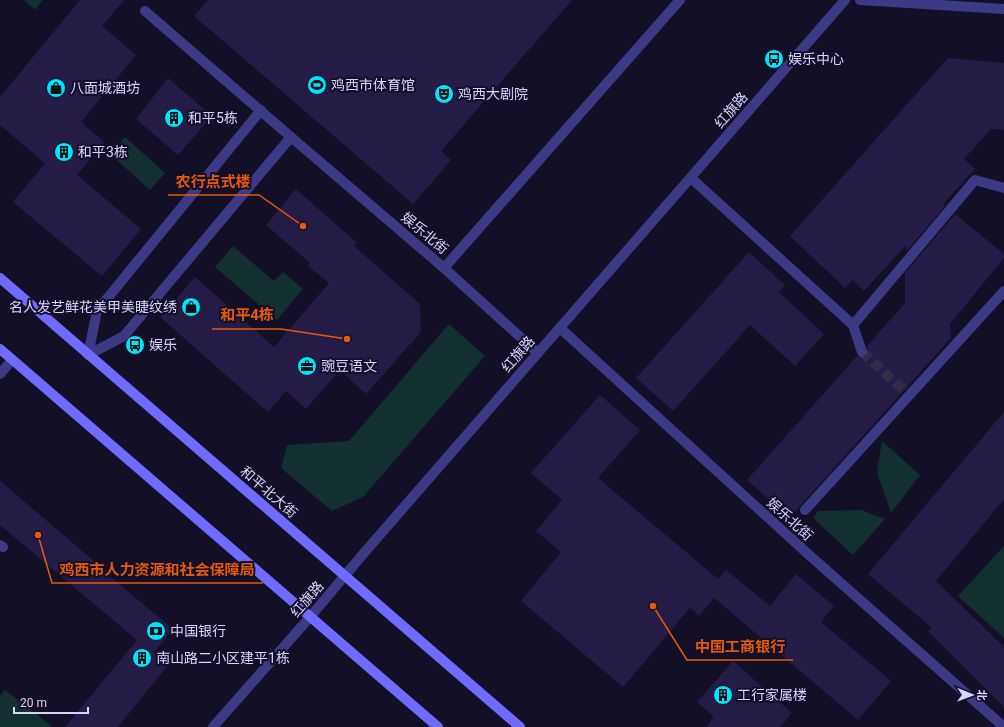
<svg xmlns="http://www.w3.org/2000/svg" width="1004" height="727" viewBox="0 0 1004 727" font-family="Roboto,'Noto Sans SC',sans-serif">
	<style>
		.green { fill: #12302f }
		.building { fill: #241b47 }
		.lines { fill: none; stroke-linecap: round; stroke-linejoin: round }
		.minor-tunnel { stroke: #312d47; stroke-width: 10; stroke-dasharray: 10 5; stroke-linecap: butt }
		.service { stroke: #3d3a85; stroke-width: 10 }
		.minor { stroke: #3d3a85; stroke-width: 10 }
		.tertiary { stroke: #3d3a85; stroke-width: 10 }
		.secondary { stroke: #6f6bff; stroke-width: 10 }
		.labels { text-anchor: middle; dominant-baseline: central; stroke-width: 4; stroke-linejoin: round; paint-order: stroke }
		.poi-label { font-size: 14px; fill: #d9d4ff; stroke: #130f26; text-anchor: start }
		.street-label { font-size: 14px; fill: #d9d4ff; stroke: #130f26 }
		.leader { fill: none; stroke: #e8590c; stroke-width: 1.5 }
		.callout-dot { fill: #e8590c; stroke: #130f26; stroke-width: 1.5 }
		.callout-label { font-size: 15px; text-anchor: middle; font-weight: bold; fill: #e8590c; stroke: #130f26; stroke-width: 4; stroke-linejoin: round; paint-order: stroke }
	</style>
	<rect width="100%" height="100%" fill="#130f26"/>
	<g class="green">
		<polygon points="24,0 43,0 35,10"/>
		<polygon points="125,137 165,173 150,190 110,154"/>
		<polygon points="233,246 274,281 283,272 303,289 277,320 215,267"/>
		<polygon points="449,324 485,356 363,497 332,511 281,468 287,445 349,441"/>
		<polygon points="882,441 920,475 891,513 877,472"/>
		<polygon points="861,510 885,519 853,555 813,518 818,511"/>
		<polygon points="1004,546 1004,638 958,596"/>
		<polygon points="5,690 49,724 52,727 0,727 0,696"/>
	</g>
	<g class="building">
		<polygon points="80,0 124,0 102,26 136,55 81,122 104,142 77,175 141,229 102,276 13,202 45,163 0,125 0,97"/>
		<polygon points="208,0 572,0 441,151 451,160 413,204 194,16"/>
		<polygon points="948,58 1004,63 1004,130 991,129 964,159 975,169 943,204 945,206 906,252 906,245 864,291 853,280 845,288 790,236"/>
		<polygon points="168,78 212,116 178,155 136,119"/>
		<polygon points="296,189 357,243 354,246 420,304 421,332 366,394 340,370 306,409 286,391 268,412 160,317 195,277 274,347 329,283 308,266 310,263 266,225"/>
		<polygon points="955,214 1004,254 1004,258 950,324 951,338 800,506 790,518 747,480 857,356 861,358 867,356 868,353 867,346 905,303 905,273"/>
		<polygon points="749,252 785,285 779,292 824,334 795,366 750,325 673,411 636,378"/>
		<polygon points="600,395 640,430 598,478 718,579 726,570 770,606 796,574 834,606 821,622 891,681 858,720 714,598 699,616 690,608 623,687 521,601 561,552 536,531 562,500 531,473"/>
		<polygon points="1004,412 1004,499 936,581 1004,647 1004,707 928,631 932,628 868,574"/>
		<polygon points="0,481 108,573 107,574 173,629 154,652 169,664 118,727 65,727 137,640 0,525"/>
		<polygon points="733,661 792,713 780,727 706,727 714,717 697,702"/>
	</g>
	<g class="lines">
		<polyline class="minor-tunnel" points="862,352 909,395"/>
		<g class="service">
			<polyline points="444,268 680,0"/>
			<polyline points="0,374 12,360"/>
			<polyline points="0,545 3,547"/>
		</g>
		<g class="minor">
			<polyline points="860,0 1004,9"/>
			<polyline points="145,11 291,137"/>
			<polyline points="261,110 97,311 88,355 124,336 291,137 444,268 538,353"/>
			<polyline points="691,178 853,325 975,180 1004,188"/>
			<polyline points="853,325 862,352"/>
			<polyline points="560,328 808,554 1004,727"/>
			<polyline points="805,510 1004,291"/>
		</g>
		<polyline class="tertiary" points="213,727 310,617 364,553 845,0"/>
		<g class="secondary">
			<polyline points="0,278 520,727"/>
			<polyline points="0,349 438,727"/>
		</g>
	</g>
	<defs>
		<g id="bus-disc" transform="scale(1)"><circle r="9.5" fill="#00e5ff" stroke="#130f26"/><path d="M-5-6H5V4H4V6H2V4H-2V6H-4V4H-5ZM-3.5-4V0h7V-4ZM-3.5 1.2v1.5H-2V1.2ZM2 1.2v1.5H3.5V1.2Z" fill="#111"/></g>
		<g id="stadium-disc" transform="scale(1)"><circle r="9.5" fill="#00e5ff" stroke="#130f26"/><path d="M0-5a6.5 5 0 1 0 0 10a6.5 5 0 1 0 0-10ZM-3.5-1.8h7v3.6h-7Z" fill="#111"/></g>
		<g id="shop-disc" transform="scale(1)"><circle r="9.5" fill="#00e5ff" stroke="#130f26"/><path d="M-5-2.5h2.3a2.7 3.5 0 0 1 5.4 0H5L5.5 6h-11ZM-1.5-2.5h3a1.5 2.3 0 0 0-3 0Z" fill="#111"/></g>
		<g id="theatre-disc" transform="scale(1)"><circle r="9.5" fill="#00e5ff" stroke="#130f26"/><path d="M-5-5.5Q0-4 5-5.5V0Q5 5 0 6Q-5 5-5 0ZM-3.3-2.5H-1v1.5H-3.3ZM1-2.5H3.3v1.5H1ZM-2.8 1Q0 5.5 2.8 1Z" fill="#111"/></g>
		<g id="building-disc" transform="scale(1)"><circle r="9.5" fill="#00e5ff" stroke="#130f26"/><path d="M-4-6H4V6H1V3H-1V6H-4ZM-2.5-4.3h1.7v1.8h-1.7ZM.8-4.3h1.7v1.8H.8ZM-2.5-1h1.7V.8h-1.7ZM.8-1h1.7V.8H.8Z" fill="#111"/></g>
		<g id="office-disc" transform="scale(1)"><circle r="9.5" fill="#00e5ff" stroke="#130f26"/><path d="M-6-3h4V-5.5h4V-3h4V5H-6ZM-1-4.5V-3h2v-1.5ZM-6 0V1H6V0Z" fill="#111"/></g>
		<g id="bank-disc" transform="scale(1)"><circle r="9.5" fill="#00e5ff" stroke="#130f26"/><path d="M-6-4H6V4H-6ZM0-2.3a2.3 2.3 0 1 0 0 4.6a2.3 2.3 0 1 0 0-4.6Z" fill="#111"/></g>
	</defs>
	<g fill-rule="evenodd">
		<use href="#bus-disc" x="774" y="59"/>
		<use href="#stadium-disc" x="317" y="85"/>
		<use href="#shop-disc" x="56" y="88"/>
		<use href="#theatre-disc" x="444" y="94"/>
		<use href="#building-disc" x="174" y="118"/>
		<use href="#building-disc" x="64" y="152"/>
		<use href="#shop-disc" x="191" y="307"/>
		<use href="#bus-disc" x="135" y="345"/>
		<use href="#office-disc" x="307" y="366"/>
		<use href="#bank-disc" x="156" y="631"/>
		<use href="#building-disc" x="142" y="658"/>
		<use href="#building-disc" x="723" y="695"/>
	</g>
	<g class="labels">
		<g class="poi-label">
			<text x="788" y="59">娱乐中心</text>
			<text x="331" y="85">鸡西市体育馆</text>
			<text x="70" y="88">八面城酒坊</text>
			<text x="458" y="94">鸡西大剧院</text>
			<text x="188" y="118">和平5栋</text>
			<text x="78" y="152">和平3栋</text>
			<text x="177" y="307" text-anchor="end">名人发艺鲜花美甲美睫纹绣</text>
			<text x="149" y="345">娱乐</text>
			<text x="321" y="366">豌豆语文</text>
			<text x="170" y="631">中国银行</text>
			<text x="156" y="658">南山路二小区建平1栋</text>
			<text x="737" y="695">工行家属楼</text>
		</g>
		<g class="street-label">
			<text transform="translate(731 110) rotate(-49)">红旗路</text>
			<text transform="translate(425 233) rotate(40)">娱乐北街</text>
			<text transform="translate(518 354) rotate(-49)">红旗路</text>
			<text transform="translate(269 492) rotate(41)">和平北大街</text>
			<text transform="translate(790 519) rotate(42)">娱乐北街</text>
			<text transform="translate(307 599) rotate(-49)">红旗路</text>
		</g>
	</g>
	<path class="leader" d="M303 226L259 195H168M347 339L281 329H212M38 535L52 583H263M653 606L687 660H793"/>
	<g class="callout-dot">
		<circle cx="303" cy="226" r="4"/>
		<circle cx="347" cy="339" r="4"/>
		<circle cx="38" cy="535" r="4"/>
		<circle cx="653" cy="606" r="4"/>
	</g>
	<g class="callout-label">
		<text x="213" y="187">农行点式楼</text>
		<text x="247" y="320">和平4栋</text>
		<text x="157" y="575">鸡西市人力资源和社会保障局</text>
		<text x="740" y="652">中国工商银行</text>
	</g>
	<g transform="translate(972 695) rotate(91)" stroke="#130f26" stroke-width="3" paint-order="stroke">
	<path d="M0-3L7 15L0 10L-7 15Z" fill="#d9d4ff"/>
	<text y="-6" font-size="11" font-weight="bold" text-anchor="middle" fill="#d9d4ff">北</text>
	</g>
	<path d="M14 707v6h74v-6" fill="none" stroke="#d9d4ff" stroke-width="2"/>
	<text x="20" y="707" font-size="12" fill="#d9d4ff" stroke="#130f26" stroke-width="3" paint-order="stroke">20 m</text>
</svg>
